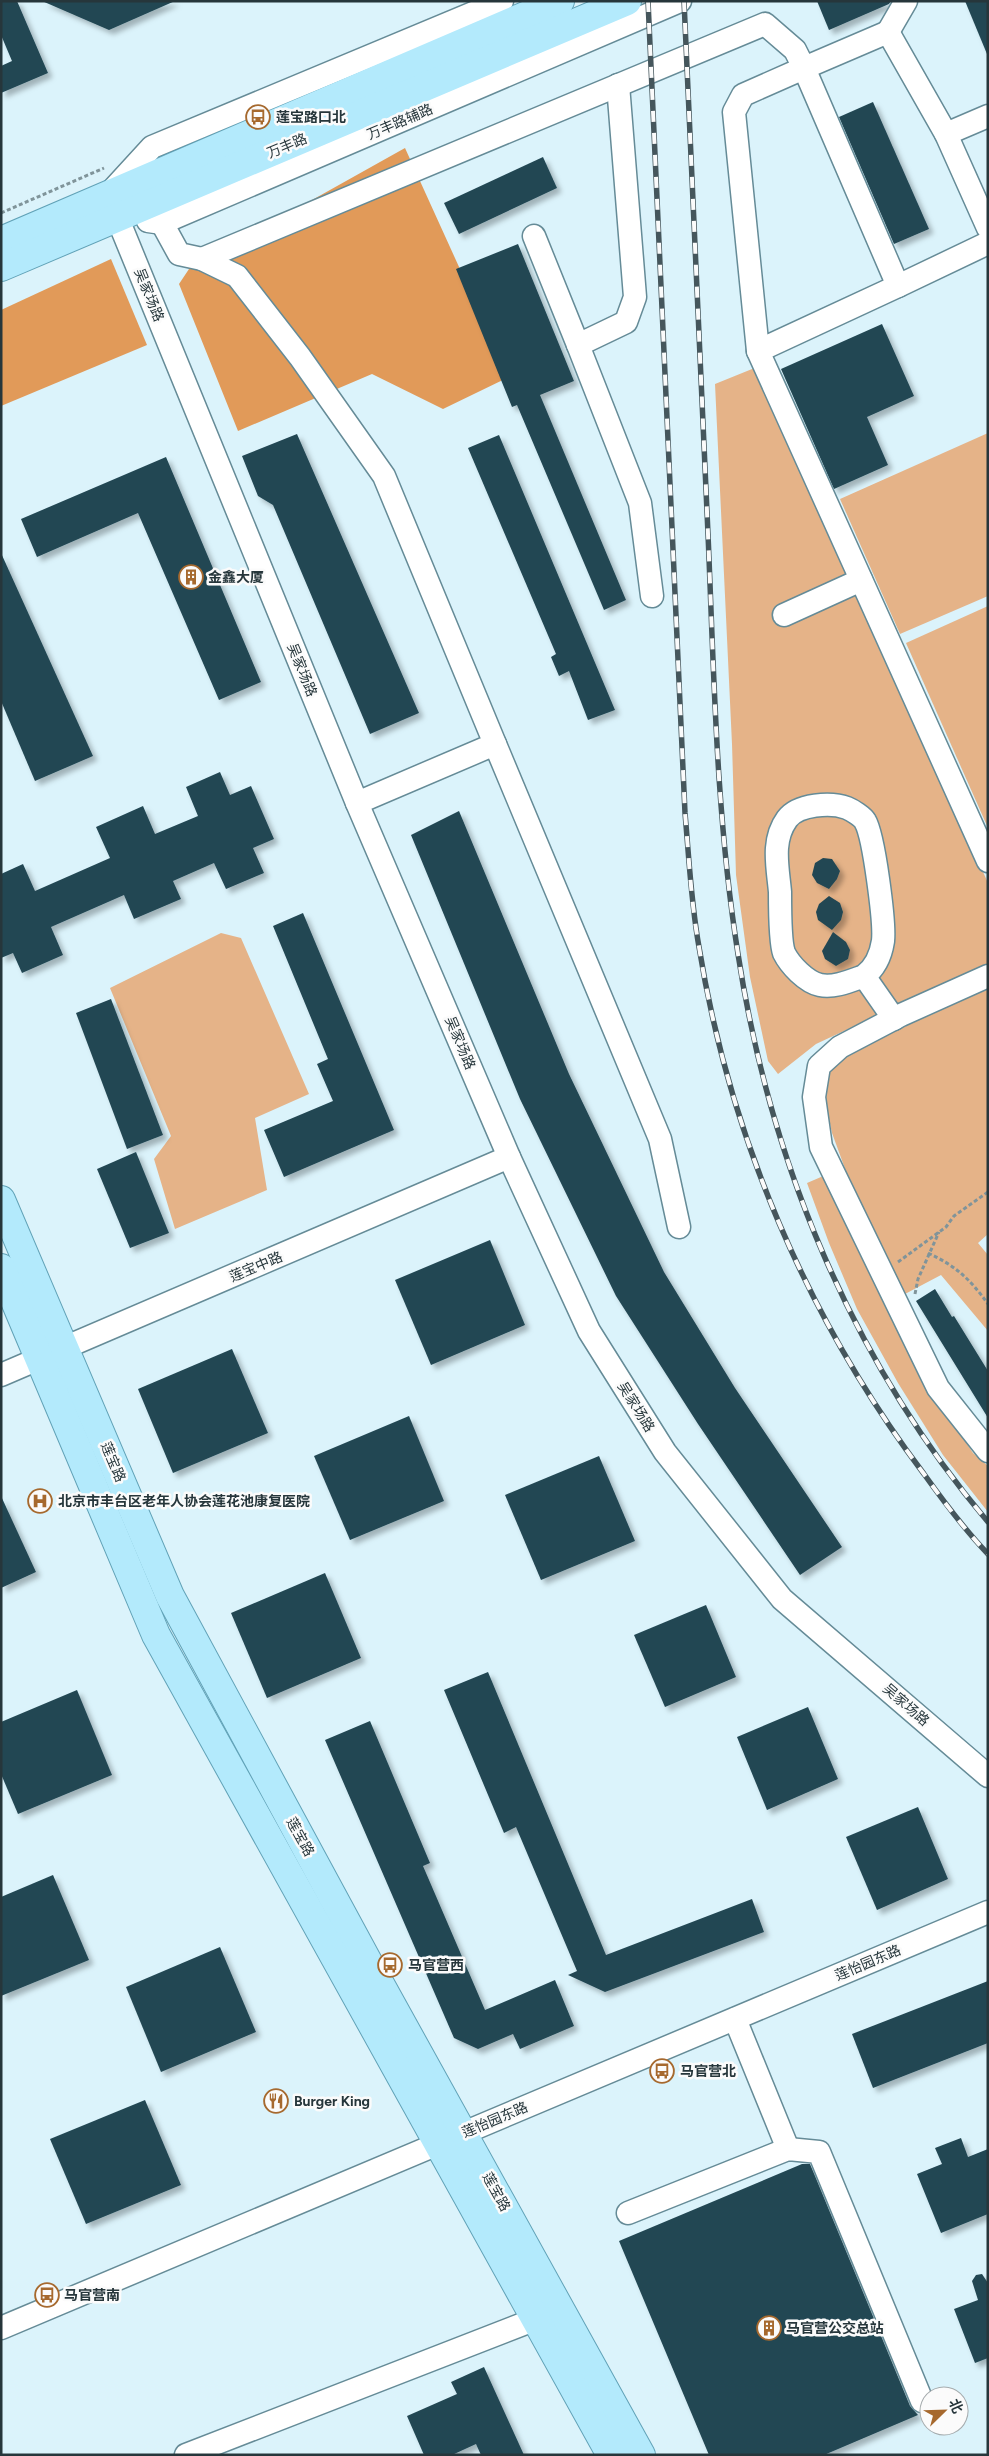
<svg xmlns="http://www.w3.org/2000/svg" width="989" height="2456" viewBox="0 0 989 2456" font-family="Figtree,'Noto Sans SC',sans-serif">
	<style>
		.green { fill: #e5b388 }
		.forest { fill: #e19a59 }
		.building { fill: #224753; filter: url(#shadow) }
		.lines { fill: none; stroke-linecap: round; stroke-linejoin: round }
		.minor-casing { stroke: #658b97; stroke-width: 25 }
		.major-casing { stroke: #61a2b7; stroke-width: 30 }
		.path { stroke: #80949a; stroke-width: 3; stroke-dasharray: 4 2.5; stroke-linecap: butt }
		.minor { stroke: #fff; stroke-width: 22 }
		.major { stroke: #b3eafc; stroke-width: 28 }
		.rail-casing { stroke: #45565c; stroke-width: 5.5 }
		.rail { stroke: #fbfbfb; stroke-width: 4; stroke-dasharray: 11; stroke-linecap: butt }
		.labels { text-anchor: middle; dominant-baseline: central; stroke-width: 5; stroke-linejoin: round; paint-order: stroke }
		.poi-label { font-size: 14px; font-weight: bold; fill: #26363b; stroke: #fbfbfb; text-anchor: start }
		.street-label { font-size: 14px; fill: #26363b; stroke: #fbfbfb }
	</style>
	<defs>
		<filter id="shadow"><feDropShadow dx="4.5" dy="4.5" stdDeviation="2.5" flood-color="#0004"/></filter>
	</defs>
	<rect width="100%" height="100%" fill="#dbf3fb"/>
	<g class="green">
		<polygon points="757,367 988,883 988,964 816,1044 778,1074 768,1061 750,977 736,875 732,744 715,384"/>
		<polygon points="988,433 988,596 900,634 840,499"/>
		<polygon points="988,606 988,828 906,643"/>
		<polygon points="221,933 241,938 309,1094 255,1118 267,1190 175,1229 154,1159 171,1136 110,988"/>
		<polygon points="988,987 988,1234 978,1243 988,1255 988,1331 941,1275 905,1294 859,1207 832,1133 823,1091 830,1065 861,1043"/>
		<polygon points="828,1174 945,1410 973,1453 988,1466 988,1512 943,1455 898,1383 857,1309 829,1243 807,1183"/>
	</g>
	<g class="forest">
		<polygon points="405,148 509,377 443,409 372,374 238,431 179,284 189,269"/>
		<polygon points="111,259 147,345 1,406 1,310"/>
	</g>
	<g class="building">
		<polygon points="1,1 17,1 48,73 1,93 1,66 12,61 1,35"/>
		<polygon points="42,1 175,1 109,30"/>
		<polygon points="817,1 891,1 889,4 829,30"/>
		<polygon points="965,1 988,1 988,54 987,54"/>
		<polygon points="873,102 929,229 894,244 839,117"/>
		<polygon points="543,157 557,188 459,234 444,203"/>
		<polygon points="518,244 574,381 540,395 626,600 604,610 517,405 512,407 456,269"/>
		<polygon points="882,324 914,396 867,417 888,465 834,489 781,369"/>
		<polygon points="297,434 419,713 370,734 273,505 258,496 242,456"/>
		<polygon points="499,435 615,710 588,720 569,671 559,676 551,657 556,654 468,448"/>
		<polygon points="166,457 261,682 219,700 138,513 37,557 21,519"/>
		<polygon points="1,553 93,756 35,781 1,701"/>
		<polygon points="220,772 230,795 251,786 274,839 253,848 264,873 226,889 214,863 173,881 181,899 134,919 124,895 51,927 63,955 22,973 13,953 1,958 1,874 23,864 35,891 110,858 96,827 143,806 155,834 198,816 186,787"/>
		<polygon points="459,811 569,1074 664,1272 735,1388 842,1547 800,1575 698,1424 616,1296 520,1099 411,835"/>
		<polygon points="823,858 832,859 840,871 837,879 829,889 817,883 812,875 815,863"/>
		<polygon points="829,896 840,903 843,912 841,920 832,930 818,920 816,912 819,904"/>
		<polygon points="303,913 394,1130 284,1177 264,1130 333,1101 317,1064 328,1059 273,926"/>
		<polygon points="833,932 846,942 850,950 848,959 836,966 825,959 822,951"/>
		<polygon points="111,999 163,1135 127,1149 76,1013"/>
		<polygon points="136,1152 169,1233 130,1248 97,1169"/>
		<polygon points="490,1240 525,1325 431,1365 395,1280"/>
		<polygon points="935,1289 952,1317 954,1316 988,1371 988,1418 916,1301"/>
		<polygon points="232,1349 268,1433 173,1473 138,1389"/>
		<polygon points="409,1416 444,1501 350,1540 314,1456"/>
		<polygon points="599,1456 635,1541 541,1580 505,1495"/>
		<polygon points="1,1496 36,1572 1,1588"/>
		<polygon points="325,1573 361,1658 267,1698 231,1613"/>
		<polygon points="706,1605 736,1677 665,1707 634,1635"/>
		<polygon points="488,1672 606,1955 752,1899 764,1932 605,1992 568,1975 577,1971 516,1827 504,1833 444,1690"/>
		<polygon points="77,1690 112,1775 18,1814 1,1774 1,1722"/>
		<polygon points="808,1707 838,1779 767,1810 737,1737"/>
		<polygon points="370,1721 430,1863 423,1866 485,2010 555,1980 574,2026 520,2049 513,2034 478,2049 454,2038 325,1740"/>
		<polygon points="918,1807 948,1879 877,1910 846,1837"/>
		<polygon points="53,1875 89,1960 1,1996 1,1897"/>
		<polygon points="220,1947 256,2032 161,2072 126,1987"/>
		<polygon points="988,1981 988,2043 873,2088 852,2034"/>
		<polygon points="145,2100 181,2185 86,2224 50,2139"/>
		<polygon points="961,2138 968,2157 988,2149 988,2214 941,2233 917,2174 942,2164 935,2148"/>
		<polygon points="802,2164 810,2164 910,2406 918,2415 824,2455 709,2455 619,2241"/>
		<polygon points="982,2274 988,2283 988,2358 975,2363 954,2309 978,2300 972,2281 976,2275"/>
		<polygon points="484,2367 524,2455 481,2455 476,2444 452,2455 424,2455 407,2416 457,2394 451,2382"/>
	</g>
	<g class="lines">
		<g class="minor-casing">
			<g id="minor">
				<polyline points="502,1 152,147 108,195 357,803 509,1157 589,1331 665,1452 782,1599 988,1776"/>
				<polyline points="888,32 906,1"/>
				<polygon points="804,68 898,286 758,351 734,112 743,95"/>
				<polyline points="946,134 988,116"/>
				<polyline points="151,203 179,254 202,259 237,276 300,357 384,476 495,744 357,803"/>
				<polyline points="148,221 162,223 680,1"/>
				<polyline points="534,236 578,345 626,322 635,297 618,85"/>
				<polyline points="202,259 765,24 795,50 804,68 888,32 946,134 988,228"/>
				<polyline points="898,286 988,243"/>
				<polyline points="578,345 640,503 652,596"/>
				<polyline points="758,351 988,861"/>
				<polyline points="784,615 861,580"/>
				<polyline points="495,744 660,1139 679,1227"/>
				<path d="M864,976c11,-8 17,-22 19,-35 2,-18 -9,-105 -18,-120 -2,-4 -13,-11 -18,-13 -16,-6 -49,-4 -60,11 -16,22 -9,49 -7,73 0,14 0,50 4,61 6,12 22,29 36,32 14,3 30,-4 44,-9l30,43"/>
				<polyline points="988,976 901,1015 840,1047 819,1066 814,1097 821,1147 938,1388 988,1451"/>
				<polyline points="1,1375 509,1157"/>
				<polyline points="735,2019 788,2149"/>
				<polyline points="628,2213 788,2149 819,2152 922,2401"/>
				<polyline points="1,2328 988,1912"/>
				<polyline points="186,2455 536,2319"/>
			</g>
		</g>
		<g class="major-casing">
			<g id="major">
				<polyline points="1,241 560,1"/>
				<path d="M1,267c209,-89 418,-177 626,-266"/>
				<polyline points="1,1200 170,1596 375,1975 641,2455"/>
				<polyline points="1,1268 156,1635 611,2455"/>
			</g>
		</g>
		<g class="path">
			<polyline points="1,213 104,168"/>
			<path d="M928,1253c28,13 42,26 60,51"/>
			<polyline points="898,1262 946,1227 954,1216 988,1192"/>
			<polyline points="915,1294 918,1279 939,1232"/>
		</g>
		<use href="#minor" class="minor"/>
		<use href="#major" class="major"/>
		<g class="rail-casing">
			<g id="rail">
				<path d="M648,1l37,812c4,45 6,90 14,134 31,191 109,373 225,527 20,28 40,55 64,80"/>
				<path d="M684,1c8,178 16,355 24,533 6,140 8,282 30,420 32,208 114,407 250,568"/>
			</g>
		</g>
		<use href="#rail" class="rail"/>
	</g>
	<defs>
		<g id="bus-ring" transform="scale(1.25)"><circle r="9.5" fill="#fbfbfb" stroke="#a6692e" stroke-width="1.5"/><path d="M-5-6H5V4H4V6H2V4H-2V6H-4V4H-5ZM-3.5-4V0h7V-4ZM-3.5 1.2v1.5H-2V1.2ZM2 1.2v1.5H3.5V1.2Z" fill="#a6692e"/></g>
		<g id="building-ring" transform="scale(1.25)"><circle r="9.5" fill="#fbfbfb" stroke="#a6692e" stroke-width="1.5"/><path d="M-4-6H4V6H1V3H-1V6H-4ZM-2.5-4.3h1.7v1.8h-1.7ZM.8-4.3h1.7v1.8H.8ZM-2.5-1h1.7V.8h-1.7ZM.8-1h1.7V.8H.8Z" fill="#a6692e"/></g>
		<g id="hospital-ring" transform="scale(1.25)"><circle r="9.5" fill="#fbfbfb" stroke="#a6692e" stroke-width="1.5"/><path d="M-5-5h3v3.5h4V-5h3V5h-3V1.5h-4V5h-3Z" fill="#a6692e"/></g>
		<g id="restaurant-ring" transform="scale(1.25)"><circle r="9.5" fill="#fbfbfb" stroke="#a6692e" stroke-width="1.5"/><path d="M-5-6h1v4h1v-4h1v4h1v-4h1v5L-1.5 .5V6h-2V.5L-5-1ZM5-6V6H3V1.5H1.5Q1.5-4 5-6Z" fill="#a6692e"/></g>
	</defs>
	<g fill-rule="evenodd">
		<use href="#bus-ring" x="258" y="117"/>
		<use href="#building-ring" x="191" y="577"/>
		<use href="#hospital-ring" x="40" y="1501"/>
		<use href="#bus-ring" x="390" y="1965"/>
		<use href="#bus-ring" x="662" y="2071"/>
		<use href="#restaurant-ring" x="276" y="2101"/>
		<use href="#bus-ring" x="47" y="2295"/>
		<use href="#building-ring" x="769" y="2328"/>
	</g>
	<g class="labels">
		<g class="poi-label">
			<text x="276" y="117">莲宝路口北</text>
			<text x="208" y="577">金鑫大厦</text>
			<text x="58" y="1501">北京市丰台区老年人协会莲花池康复医院</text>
			<text x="408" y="1965">马官营西</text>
			<text x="680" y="2071">马官营北</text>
			<text x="294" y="2101">Burger King</text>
			<text x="64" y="2295">马官营南</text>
			<text x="786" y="2328">马官营公交总站</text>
		</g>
		<g class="street-label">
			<text transform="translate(400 122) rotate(-23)">万丰路辅路</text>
			<text transform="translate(287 146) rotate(-23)">万丰路</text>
			<text transform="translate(149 295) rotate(68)">吴家场路</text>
			<text transform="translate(302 670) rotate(68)">吴家场路</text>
			<text transform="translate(460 1043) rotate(67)">吴家场路</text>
			<text transform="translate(256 1267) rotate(-23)">莲宝中路</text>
			<text transform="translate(636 1407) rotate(58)">吴家场路</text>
			<text transform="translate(113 1462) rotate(67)">莲宝路</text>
			<text transform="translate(906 1705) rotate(41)">吴家场路</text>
			<text transform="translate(300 1837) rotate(61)">莲宝路</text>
			<text transform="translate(868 1963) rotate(-23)">莲怡园东路</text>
			<text transform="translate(495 2120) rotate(-23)">莲怡园东路</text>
			<text transform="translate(496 2192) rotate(61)">莲宝路</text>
		</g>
	</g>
	<rect width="989" height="2456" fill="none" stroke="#26363b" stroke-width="5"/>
	<g transform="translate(944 2411) rotate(67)"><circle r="24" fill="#fbfbfb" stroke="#a6acae"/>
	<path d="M0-4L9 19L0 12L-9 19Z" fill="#a6692e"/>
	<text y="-8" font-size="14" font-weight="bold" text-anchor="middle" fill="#26363b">北</text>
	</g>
</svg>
